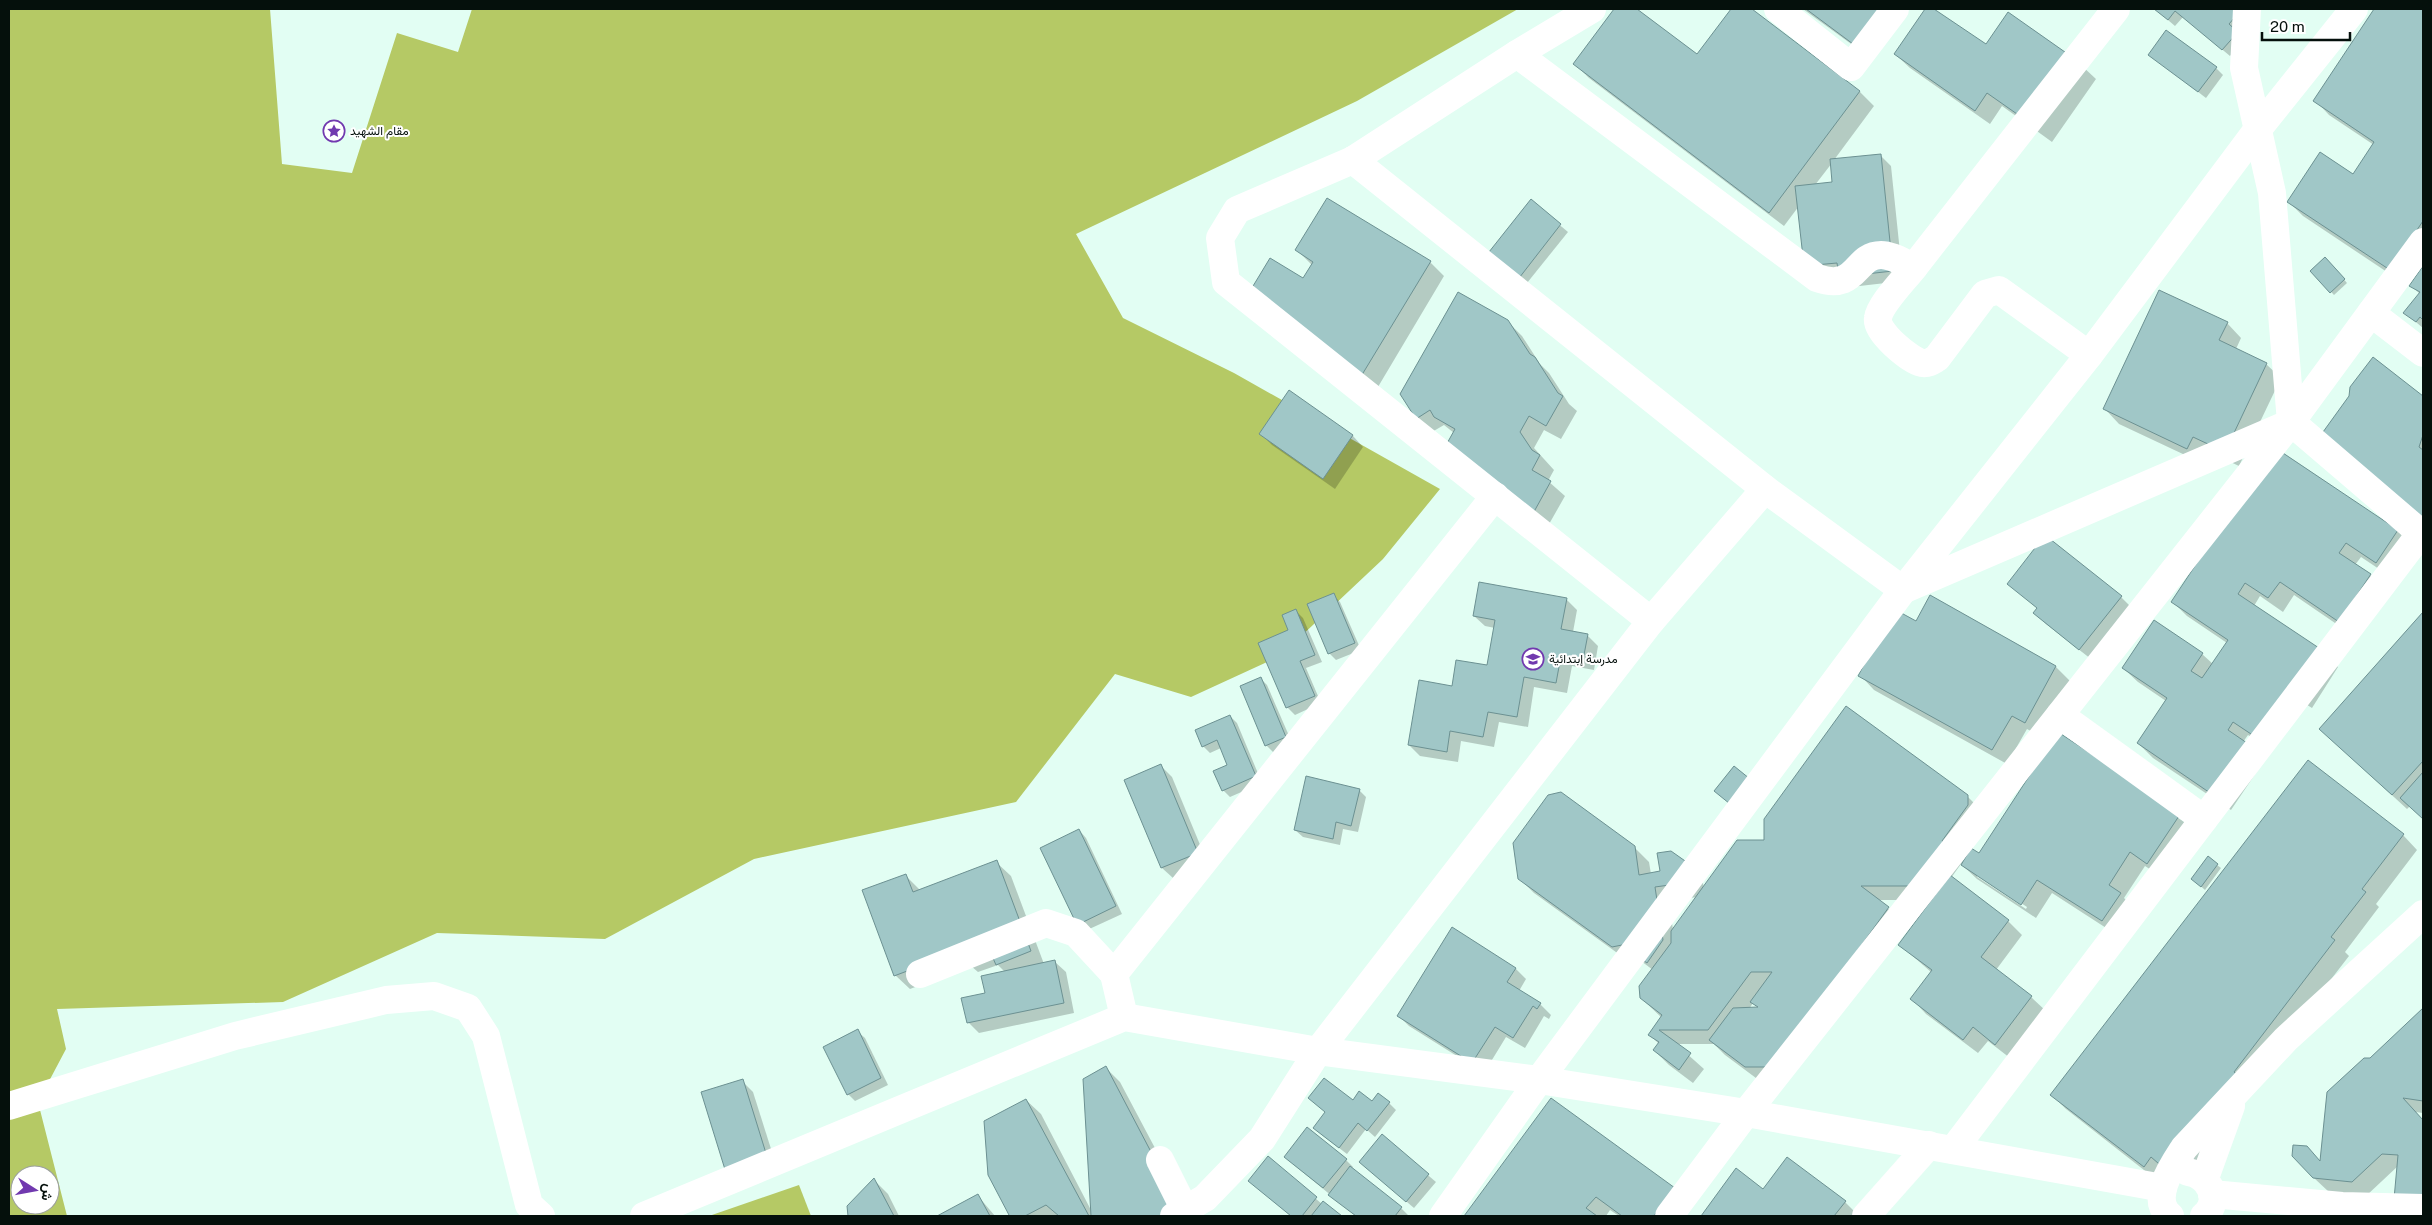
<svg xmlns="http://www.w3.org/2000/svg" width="2432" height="1225" viewBox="0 0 2432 1225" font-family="'Public Sans',Vazirmatn,sans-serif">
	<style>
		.forest { fill: #b5c965; fill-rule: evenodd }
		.shadow { fill: #0003; fill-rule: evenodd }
		.building { fill: #a0c7c7; stroke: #6c9192 }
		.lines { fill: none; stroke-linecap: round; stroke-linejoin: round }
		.minor { stroke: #fff; stroke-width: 28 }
		.primary { stroke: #fff; stroke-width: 28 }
		.labels { text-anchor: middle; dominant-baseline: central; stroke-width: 4; stroke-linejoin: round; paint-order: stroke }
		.poi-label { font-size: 12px; fill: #05100c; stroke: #fff; text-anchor: start }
	</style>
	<rect width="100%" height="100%" fill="#e2fef3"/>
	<g class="forest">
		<path d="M9,9h261l12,155 70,9 45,-140 61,19 14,-43h1046l-161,92 -281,133 47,84 111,55 206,116 -57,70 -103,97 -89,41 -76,-23 -99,128 -262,57 -149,80 -168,-6 -154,69 -226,7 9,40 -28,53 29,114h-58zM20,1175h30v30h-30z"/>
		<polygon points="799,1185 811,1216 709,1216"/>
	</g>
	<g class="shadow">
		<path d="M1615,9h20l62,47 36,-47h17l110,83 14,14 -40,54 46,-5 11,11 12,115 -52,6 -35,-10 -17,-71 -15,20 -195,-148 -15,-15zM1832,163l2,20 -19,2z"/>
		<polygon points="1803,9 1898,9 1865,54"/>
		<polygon points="1927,9 1932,9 1986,46 2081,65 2096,79 2052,142 2002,106 1990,124 1910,68 1895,54"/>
		<polygon points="2155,9 2240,9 2244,40 2230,56 2183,17 2175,26"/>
		<polygon points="2375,9 2423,9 2423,256 2405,284 2303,216 2289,202 2353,176 2374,145 2329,115 2315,100"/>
		<polygon points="2150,55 2216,68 2223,75 2206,98"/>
		<polygon points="1531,201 1568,232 1523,288 1494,264"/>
		<polygon points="1297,250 1430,262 1444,276 1372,397 1303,280 1312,265"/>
		<polygon points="2329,262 2347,283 2334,295 2312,271"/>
		<polygon points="2423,268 2423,328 2405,313 2420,294 2411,286"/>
		<polygon points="1507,321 1522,336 1540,364 1549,373 1569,404 1577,411 1561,439 1544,430 1534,448 1554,470 1548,481 1565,496 1544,533 1454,433 1444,425 1432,432 1417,418"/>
		<polygon points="2227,323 2241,338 2236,349 2266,364 2281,378 2239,466 2207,451 2202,463 2119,424 2105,409"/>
		<polygon points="2373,359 2423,398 2423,538 2350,397"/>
		<polygon points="1290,392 1353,436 1363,447 1335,489 1272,445 1261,434"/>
		<polygon points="2275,448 2398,531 2412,545 2391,577 2361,557 2355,565 2370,575 2385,590 2354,636 2294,595 2283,612 2260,596 2254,606 2324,653 2338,667 2312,708 2304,703 2272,751 2248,735 2243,742 2264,761 2231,810 2153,758 2138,743 2166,701 2138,682 2123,668 2202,654 2213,664 2227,643 2187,616 2173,602"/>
		<polygon points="2009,584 2121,597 2132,608 2091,659 2046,624 2035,613 2038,609"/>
		<polygon points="1333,595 1340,602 1361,650 1336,660 1329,653"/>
		<polygon points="1566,599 1577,610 1573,632 1587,635 1598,646 1594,670 1572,666 1567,693 1534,687 1528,727 1499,722 1494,747 1461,741 1458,762 1420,756 1409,745 1453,688 1488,667 1495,628 1485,626 1474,616"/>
		<polygon points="1296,611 1303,618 1322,662 1306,668 1321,703 1295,715 1288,708 1260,643 1290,630"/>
		<polygon points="2423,614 2423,818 2410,806 2407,809 2320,729"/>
		<polygon points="1916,623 2056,667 2070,681 2040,736 2027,729 2007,764 1874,690 1860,675"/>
		<polygon points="1260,678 1267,685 1293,745 1274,753 1266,745 1241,686"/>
		<polygon points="1230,716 1237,723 1262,783 1230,797 1223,790 1229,765 1221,748 1210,753 1203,746"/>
		<path d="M2059,734l135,95 -32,48 -17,-11 -21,32 10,10 -17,27 -65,-42 -16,25 -59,-39 -16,-15 -10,14 57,43 14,14 -26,35 35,27 15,14 -36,47 -22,-17 -10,12 -52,-39 -14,-15 19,-27 -31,-27 33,-45h-55l25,22 -143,159 -35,-26 -11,-11h-38l28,25 -11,14 -24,-18 -15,-15 5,-6 -9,-9 12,-17 -21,-20 12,-28 -16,-12 -10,2 -93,-67 -15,-15 115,-31 15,15 2,12 51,5 2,9 61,-47 202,-45 15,15 -25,44 7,7 15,-7zM1977,874l50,33 -1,2 -49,-32zM1697,897l-24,33 -4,-29zM1753,1003l6,5 -10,1z"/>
		<polygon points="2308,761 2403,835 2417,850 2376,904 2379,907 2345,952 2349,956 2248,1087 2181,1183 2166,1171 2158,1181 2066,1109 2052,1095"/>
		<polygon points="1161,766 1172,777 1208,864 1173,878 1162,868"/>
		<polygon points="1359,790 1366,797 1358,832 1343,829 1340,845 1303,837 1295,830"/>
		<polygon points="1079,830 1086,838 1122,914 1085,931 1078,924"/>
		<polygon points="2208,858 2221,868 2205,890 2196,882"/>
		<polygon points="996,862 1011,876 1044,964 1055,962 1066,972 1074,1013 979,1033 968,1022 1005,972 998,965 978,972 971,966 910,989 895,975 905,875 920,890"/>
		<polygon points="1515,968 1526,979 1519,991 1540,1004 1551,1015 1549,1019 1544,1016 1525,1048 1506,1037 1484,1073 1409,1026 1398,1015"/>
		<polygon points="2423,1010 2423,1113 2415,1112 2423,1121 2423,1215 2398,1166 2366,1196 2329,1192 2314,1178 2370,1060"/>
		<polygon points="857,1031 865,1038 888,1085 855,1101 848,1094"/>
		<polygon points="1106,1068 1120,1082 1191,1216 1009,1216 1026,1100 1041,1114 1092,1212"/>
		<polygon points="742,1081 753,1092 779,1174 739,1187"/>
		<polygon points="1551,1100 1679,1216 1619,1216 1610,1210 1606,1216 1466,1216"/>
		<polygon points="1372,1103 1389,1103 1396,1110 1375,1137 1366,1129 1347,1154 1322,1135"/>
		<polygon points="1382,1136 1436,1182 1414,1208 1368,1169"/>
		<polygon points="1268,1158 1322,1204 1340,1216 1291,1216 1250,1181"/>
		<polygon points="1346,1160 1353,1167 1351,1169 1401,1208 1408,1215 1407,1216 1356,1216 1293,1164"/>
		<polygon points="1737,1170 1763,1190 1845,1202 1859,1216 1702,1216"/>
		<polygon points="874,1180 888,1194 899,1216 849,1216 849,1207"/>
		<polygon points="978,1196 995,1216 940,1216"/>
	</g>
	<g class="building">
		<polygon points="1614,9 1637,9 1697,54 1731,9 1752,9 1860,91 1769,213 1573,64"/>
		<polygon points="1806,9 1879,9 1853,44"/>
		<polygon points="1925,9 1934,9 1986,44 2008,12 2082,64 2037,128 1987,93 1975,111 1894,54"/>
		<polygon points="2154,9 2242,9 2229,24 2238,32 2222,50 2175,11 2168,20"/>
		<polygon points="2374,9 2423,9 2423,221 2390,270 2287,202 2320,152 2353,174 2374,142 2313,101"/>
		<polygon points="2166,30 2217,67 2198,92 2148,55"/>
		<polygon points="1881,154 1893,271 1839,277 1837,263 1804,266 1795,186 1832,182 1830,159"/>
		<polygon points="1327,198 1431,261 1357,383 1247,296 1270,258 1303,278 1313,262 1295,250"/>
		<polygon points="1531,199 1561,224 1516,282 1485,257"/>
		<polygon points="2325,257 2345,279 2330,293 2310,271"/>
		<polygon points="2423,266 2423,320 2420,317 2416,322 2403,313 2420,292 2409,286"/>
		<polygon points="2159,290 2228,322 2219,340 2267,363 2225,452 2193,437 2187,449 2103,409"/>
		<polygon points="1458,292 1508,320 1530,354 1535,357 1558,393 1563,396 1546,426 1529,416 1520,432 1532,450 1540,455 1532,470 1551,481 1530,519 1445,447 1455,429 1434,417 1430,410 1416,419 1400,394"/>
		<polygon points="2373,357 2423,396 2423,435 2419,447 2423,450 2423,537 2323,432 2349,396 2350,387"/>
		<polygon points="1289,390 1353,435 1323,479 1259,434"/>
		<polygon points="2274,447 2398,530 2376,563 2346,543 2339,553 2371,574 2339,622 2280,582 2268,598 2245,583 2238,594 2325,652 2257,738 2233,722 2228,730 2250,745 2216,797 2137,743 2167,698 2122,668 2154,620 2203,653 2191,671 2202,678 2228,640 2171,602"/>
		<polygon points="2045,535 2122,596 2079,650 2033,613 2037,608 2007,584"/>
		<polygon points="1479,582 1567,598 1561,629 1588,634 1583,660 1561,656 1556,683 1524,677 1517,717 1488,712 1483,737 1450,731 1447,752 1408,745 1419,680 1452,686 1456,660 1487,665 1495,620 1473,616"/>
		<polygon points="1334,593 1355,643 1328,654 1307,604"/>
		<polygon points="1930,595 2056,666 2025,723 2012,716 1992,750 1858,676 1894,609 1916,621"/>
		<polygon points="1296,609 1315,655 1300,661 1315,696 1286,708 1258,643 1288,630 1282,615"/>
		<polygon points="2423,612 2423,761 2392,795 2319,729"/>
		<polygon points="1261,677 1286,737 1265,746 1240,686"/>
		<polygon points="1846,706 1968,795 1968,805 1942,841 1950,846 1921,886 1861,886 1889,907 1773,1067 1745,1067 1709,1040 1733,1008 1758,1007 1750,1002 1772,972 1751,972 1708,1030 1659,1030 1691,1053 1679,1070 1653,1050 1659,1042 1648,1035 1662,1015 1640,998 1639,986 1671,943 1671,931 1737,840 1764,840 1764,819"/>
		<polygon points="1230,715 1256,776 1222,791 1213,771 1227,765 1217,740 1202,747 1195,730"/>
		<polygon points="2058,732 2181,813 2147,864 2130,852 2109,885 2121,893 2102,921 2037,880 2021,905 1961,865 1971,848 1979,853"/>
		<polygon points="2308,760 2404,834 2362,889 2366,892 2331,937 2335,940 2234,1072 2239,1076 2166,1170 2151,1157 2144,1167 2050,1095"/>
		<polygon points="1161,764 1198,853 1161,868 1124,780"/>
		<polygon points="1734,766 1755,783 1735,808 1714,791"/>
		<polygon points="2423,772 2423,819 2400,798"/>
		<polygon points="1306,776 1360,789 1351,826 1336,822 1333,839 1294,830"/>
		<polygon points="1561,792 1635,846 1639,875 1660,871 1657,853 1671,851 1688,863 1691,882 1655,887 1663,940 1647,963 1622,945 1612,947 1518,879 1513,843 1548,795"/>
		<polygon points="1079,829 1116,906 1077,925 1040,848"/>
		<polygon points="2208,856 2218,864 2201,887 2191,879"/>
		<polygon points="997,860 1031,951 996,965 989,949 960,951 894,976 862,890 906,874 913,892"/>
		<polygon points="1950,875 2009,920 1981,957 2032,996 1995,1045 1973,1027 1963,1040 1910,999 1932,970 1898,945"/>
		<polygon points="1452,927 1516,968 1507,982 1541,1003 1537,1009 1533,1006 1513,1038 1495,1027 1472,1063 1397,1016"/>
		<polygon points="1055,960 1064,1003 967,1023 961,998 985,993 981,976"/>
		<polygon points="2423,1008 2423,1101 2403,1098 2423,1120 2423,1199 2394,1199 2398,1155 2382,1154 2352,1182 2313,1178 2292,1156 2293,1145 2307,1146 2320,1161 2327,1092 2364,1058 2370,1058"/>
		<polygon points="858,1029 881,1078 847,1095 823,1047"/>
		<polygon points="1106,1066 1182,1211 1172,1216 1091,1216 1083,1079"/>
		<polygon points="1324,1078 1353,1100 1359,1091 1372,1101 1378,1093 1390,1102 1367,1131 1358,1123 1339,1148 1313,1128 1325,1112 1308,1098"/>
		<polygon points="743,1079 769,1163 727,1176 701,1092"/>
		<polygon points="1551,1098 1675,1188 1654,1216 1622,1216 1596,1197 1586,1208 1597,1216 1464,1216"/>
		<polygon points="1026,1099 1089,1216 1059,1216 1046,1205 1025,1216 1007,1216 1009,1215 988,1175 984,1121"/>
		<polygon points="1307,1127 1347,1159 1323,1188 1284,1157"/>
		<polygon points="1382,1134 1429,1174 1406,1202 1359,1162"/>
		<polygon points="1268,1156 1317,1197 1302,1216 1291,1216 1248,1181"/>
		<polygon points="1787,1157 1846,1201 1834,1216 1701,1216 1736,1168 1763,1189"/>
		<polygon points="1350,1166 1402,1207 1395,1216 1356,1216 1328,1195"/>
		<polygon points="874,1178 894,1216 848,1216 847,1206"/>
		<polygon points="978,1194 990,1216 937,1216"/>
		<polygon points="1323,1201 1342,1216 1311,1216"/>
	</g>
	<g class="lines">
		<g class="minor">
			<polyline points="1592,9 1517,54 1353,160 1237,210 1220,238 1226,282 1651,621"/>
			<polyline points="1778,9 1851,67 1895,9"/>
			<polyline points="2247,9 2244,68 2272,193 2291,422 2423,535"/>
			<path d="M1517,54l300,224c41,14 37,-23 64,-23 11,0 23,8 33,12"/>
			<polyline points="1353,160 1765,489 1903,590 2288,424"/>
			<polyline points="2371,313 2423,353"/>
			<path d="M2089,355l-90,-65 -14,4 -48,64c-5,3 -9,6 -15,5 -12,-3 -47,-31 -44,-45 2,-14 27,-39 36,-51l202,-258"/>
			<polyline points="2060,715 2204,819"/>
			<polyline points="920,974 1046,923 1076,933 1114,974"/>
			<polyline points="1124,1017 1114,974 1495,496"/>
			<polyline points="9,1106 235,1036 386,1000 434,996 468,1008 486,1036 529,1205 541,1216"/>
			<polyline points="1953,1150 2421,533"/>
			<polyline points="1160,1160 1188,1216"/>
			<polyline points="2212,1194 2342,1206 2423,1208"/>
			<polyline points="644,1216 1124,1017 1318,1051 1539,1080 1746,1113 2163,1188"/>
			<polyline points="1174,1216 1205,1198 1262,1139 1318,1051 1651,621 1765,489"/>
			<polyline points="1443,1216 1539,1080 1903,590 2089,355 2258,129 2354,9"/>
			<polyline points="1669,1216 1746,1113 2291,422 2423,242"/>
			<polyline points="1866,1216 1929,1145"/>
		</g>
		<g class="primary">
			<path d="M2188,1172c20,3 35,28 16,44"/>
			<polyline points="2205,1178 2231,1106"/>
			<path d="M2170,1216c-21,-17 3,-51 14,-68l102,-109 137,-125"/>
		</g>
	</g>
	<defs>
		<g id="sight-ring" transform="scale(1.125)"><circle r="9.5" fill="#fff" stroke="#7139af" stroke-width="1.5"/><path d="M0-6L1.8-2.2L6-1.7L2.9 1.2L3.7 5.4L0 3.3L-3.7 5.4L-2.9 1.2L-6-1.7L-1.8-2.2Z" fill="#7139af"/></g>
		<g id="school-ring" transform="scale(1.125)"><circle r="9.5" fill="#fff" stroke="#7139af" stroke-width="1.5"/><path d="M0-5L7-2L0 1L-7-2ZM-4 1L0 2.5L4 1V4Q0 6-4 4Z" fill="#7139af"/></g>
	</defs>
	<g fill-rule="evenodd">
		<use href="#sight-ring" x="334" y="131"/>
		<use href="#school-ring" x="1533" y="659"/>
	</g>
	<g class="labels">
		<g class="poi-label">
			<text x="350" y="131">مقام الشهيد</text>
			<text x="1549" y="659">مدرسة إبتدائية</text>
		</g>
	</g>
	<rect width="2432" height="1225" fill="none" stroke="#05100c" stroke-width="20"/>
	<g transform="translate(35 1190) rotate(101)"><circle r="24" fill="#ffffff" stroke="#9b9f9e"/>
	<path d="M0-4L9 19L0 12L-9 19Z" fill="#7139af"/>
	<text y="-8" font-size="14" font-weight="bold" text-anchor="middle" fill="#05100c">ش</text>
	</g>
	<path d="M2262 32v8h88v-8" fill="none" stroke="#05100c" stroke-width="2.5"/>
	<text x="2270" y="32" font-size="15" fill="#05100c" stroke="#ffffff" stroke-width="4" paint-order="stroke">20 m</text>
</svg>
